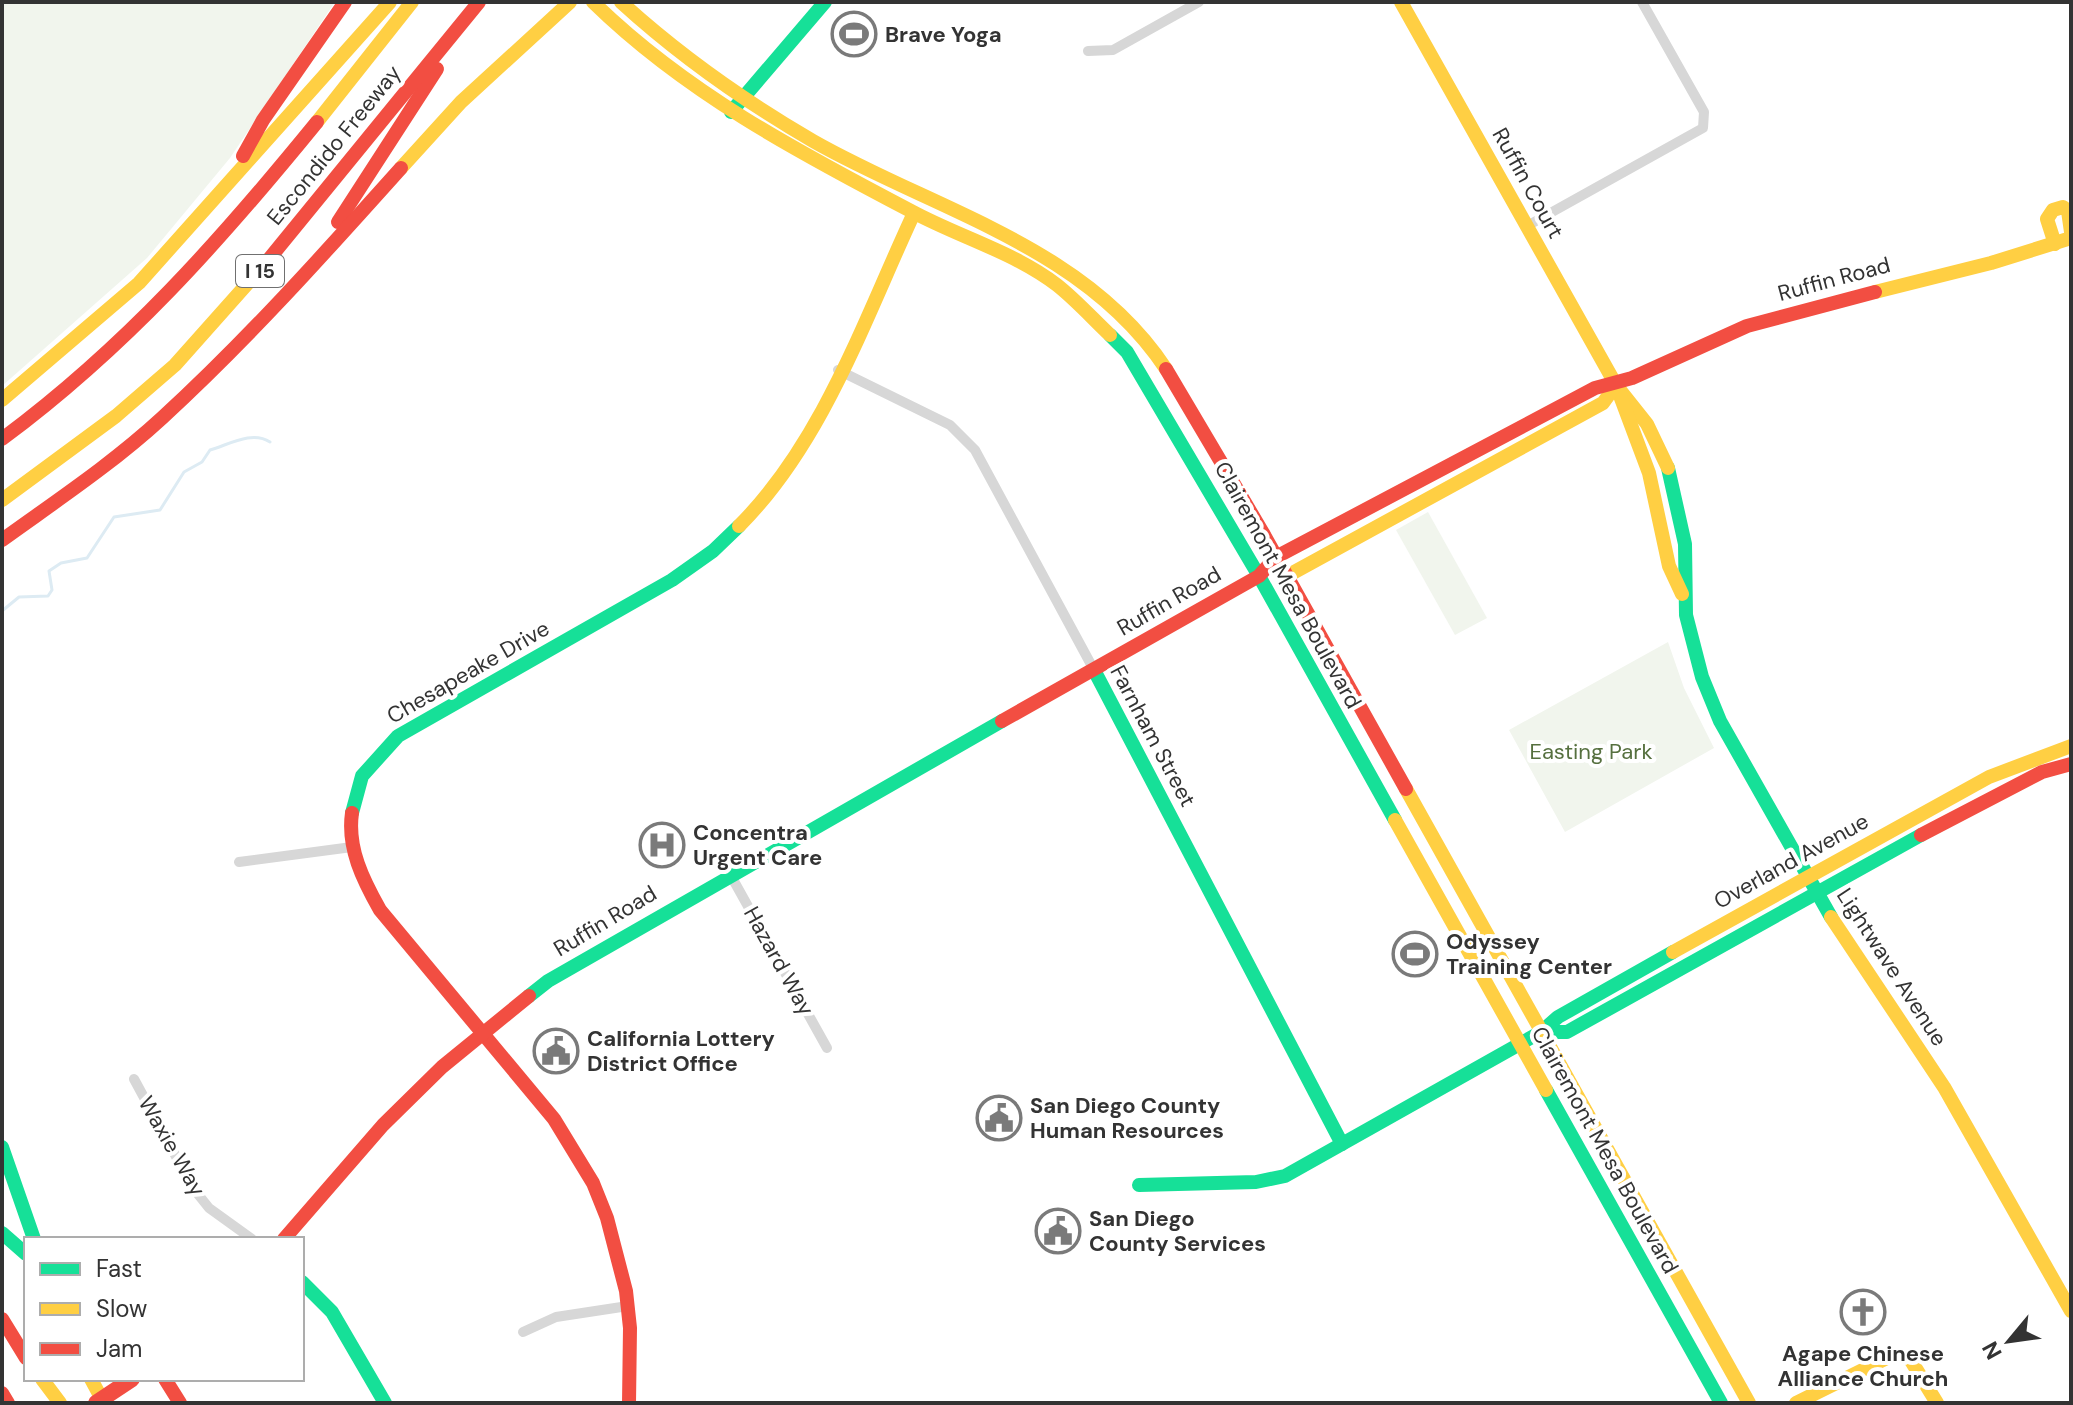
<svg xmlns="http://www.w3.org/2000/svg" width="2073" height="1405" viewBox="0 0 2073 1405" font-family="'DM Sans',sans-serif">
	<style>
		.green { fill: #f1f5ed }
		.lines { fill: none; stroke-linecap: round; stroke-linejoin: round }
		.stream { stroke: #ddebf3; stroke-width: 3 }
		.street { stroke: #d7d7d7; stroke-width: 10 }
		.fast { stroke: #16e098; stroke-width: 14 }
		.slow { stroke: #ffcf43; stroke-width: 14 }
		.jam { stroke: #f24e42; stroke-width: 14 }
		.jam-bridge { stroke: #f24e42; stroke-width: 16 }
		.labels { text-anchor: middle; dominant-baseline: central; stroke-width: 8; stroke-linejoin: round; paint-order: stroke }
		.shield { fill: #fff; stroke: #707070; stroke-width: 2 }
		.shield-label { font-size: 20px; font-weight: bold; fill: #333 }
		.poi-label { font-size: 22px; font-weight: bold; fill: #333; stroke: #fff; text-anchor: start }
		.street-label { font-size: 22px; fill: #333; stroke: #fff }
		.park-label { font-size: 22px; fill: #56703f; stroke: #fff }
	</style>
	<rect width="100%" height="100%" fill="#fff"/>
	<g class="green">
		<polygon points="2,2 335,2 230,158 147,258 2,386"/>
		<polygon points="1428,512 1487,618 1455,635 1396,530"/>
		<polygon points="1668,642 1684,688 1714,748 1565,832 1509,730"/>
	</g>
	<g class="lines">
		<path class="stream" d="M2,611l17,-14 29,-1 4,-6 -3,-19 12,-8 26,-5 27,-41 46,-7 24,-38 18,-10 8,-12c18,-5 42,-20 60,-8"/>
		<g class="street">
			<polyline points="1088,51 1113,50 1199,2"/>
			<polyline points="1527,226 1703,128 1704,112 1642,2"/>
			<polyline points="838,370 950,425 975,450 1094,670"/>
			<polyline points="239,862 352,847"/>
			<polyline points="730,874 827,1048"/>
			<polyline points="134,1079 193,1188 209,1208 252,1239"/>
			<polyline points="523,1332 556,1317 628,1306"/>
		</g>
		<g class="fast">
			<polyline points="731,112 825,2"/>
			<polyline points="1110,335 1127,352 1259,576 1395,820"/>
			<polyline points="1668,468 1685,544 1686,615 1702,677 1720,721 1831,917"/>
			<polyline points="1094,670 1342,1144"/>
			<polyline points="352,813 362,776 398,736 672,580 713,551 739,526"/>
			<polyline points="529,996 548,981 1002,721"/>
			<polyline points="1541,1032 1567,1032 1921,835"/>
			<polyline points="1546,1090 1721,1403"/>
			<polyline points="2,1147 34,1239"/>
			<polyline points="1139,1185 1256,1182 1285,1176 1541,1032 1558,1017 1673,952"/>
			<polyline points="2,1233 26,1254"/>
			<polyline points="302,1282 332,1312 385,1403"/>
		</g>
		<g class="slow">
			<path d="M593,2c92,90 205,150 318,209 48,26 103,41 146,74 19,15 36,34 53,50"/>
			<path d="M621,2c57,52 125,100 192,139 121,69 272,105 353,228"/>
			<polyline points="1401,2 1616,385 1647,424 1668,468"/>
			<polyline points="317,122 412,2"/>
			<polyline points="401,168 461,102 570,2"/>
			<polyline points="2055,244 2047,219 2053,210 2063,207 2068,211 2071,232"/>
			<polyline points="1875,292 1991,263 2071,238"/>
			<polyline points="1616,385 1649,473 1669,566 1682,594"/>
			<polyline points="2,400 139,283 390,2"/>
			<polyline points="2,500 116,416 175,365 265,264"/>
			<path d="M739,526c84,-84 126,-208 175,-313"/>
			<polyline points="1287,576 1603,403 1616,385"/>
			<polyline points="1406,789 1749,1403"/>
			<polyline points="1395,820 1546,1090"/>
			<polyline points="1831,917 1944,1087 2071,1311"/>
			<polyline points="1673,952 1989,777 2071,746"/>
			<polyline points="42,1379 60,1403"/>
			<polyline points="91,1379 104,1403"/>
			<polyline points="1796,1403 1895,1354 1910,1359 1937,1403"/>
		</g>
		<g class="jam">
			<polyline points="243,156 263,120 345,2"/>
			<polyline points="338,222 437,69"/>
			<polyline points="265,264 479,2"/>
			<polyline points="1166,369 1263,533 1406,789"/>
			<path d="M2,439c124,-92 218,-198 315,-317"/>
			<path d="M2,540c54,-39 110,-76 160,-122 85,-78 162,-164 239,-250"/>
			<polyline points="1276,557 1595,388 1632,378 1747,326 1875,292"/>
			<polyline points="1002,721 1259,576 1276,557"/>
			<path d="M352,813c-5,35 11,67 28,97l174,209 39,64 14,35 19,73 4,37 -1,75"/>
			<polyline points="1921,835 2042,772 2071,764"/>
			<polyline points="284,1239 383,1125 442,1067 529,996"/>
			<polyline points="2,1319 26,1358"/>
			<polyline points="165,1379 180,1403"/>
			<polyline points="2,1393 8,1403"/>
		</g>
		<polyline class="jam-bridge" points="96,1403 132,1379"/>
	</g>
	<defs>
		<g id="stadium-ring" transform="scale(2.3)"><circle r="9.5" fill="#fff" stroke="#7a7a7a" stroke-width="1.5"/><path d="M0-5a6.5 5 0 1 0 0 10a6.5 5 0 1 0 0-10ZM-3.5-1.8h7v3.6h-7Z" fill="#7a7a7a"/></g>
		<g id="hospital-ring" transform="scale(2.3)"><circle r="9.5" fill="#fff" stroke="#7a7a7a" stroke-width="1.5"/><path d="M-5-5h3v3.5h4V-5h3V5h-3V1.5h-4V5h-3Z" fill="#7a7a7a"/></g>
		<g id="civic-ring" transform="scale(2.3)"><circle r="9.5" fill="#fff" stroke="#7a7a7a" stroke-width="1.5"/><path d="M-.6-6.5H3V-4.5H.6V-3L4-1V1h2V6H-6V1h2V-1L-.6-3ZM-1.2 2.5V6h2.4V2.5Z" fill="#7a7a7a"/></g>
		<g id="church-ring" transform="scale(2.3)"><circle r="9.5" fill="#fff" stroke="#7a7a7a" stroke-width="1.5"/><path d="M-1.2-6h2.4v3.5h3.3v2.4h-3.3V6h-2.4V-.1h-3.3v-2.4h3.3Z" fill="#7a7a7a"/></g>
	</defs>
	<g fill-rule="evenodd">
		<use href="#stadium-ring" x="854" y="34"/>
		<use href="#hospital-ring" x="662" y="845"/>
		<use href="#stadium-ring" x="1415" y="954"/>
		<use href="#civic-ring" x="556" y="1051"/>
		<use href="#civic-ring" x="999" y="1118"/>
		<use href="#civic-ring" x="1058" y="1231"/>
		<use href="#church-ring" x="1863" y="1312"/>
	</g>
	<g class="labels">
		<rect class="shield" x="236" y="255" width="48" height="32" rx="6"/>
		<g class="shield-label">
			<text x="260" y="271">I 15</text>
		</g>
		<g class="poi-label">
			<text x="885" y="34">Brave Yoga</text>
			<text x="693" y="832">Concentra<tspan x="693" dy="25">Urgent Care</tspan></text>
			<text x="1446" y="941">Odyssey<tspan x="1446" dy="25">Training Center</tspan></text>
			<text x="587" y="1038">California Lottery<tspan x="587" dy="25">District Office</tspan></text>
			<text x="1030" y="1105">San Diego County<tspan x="1030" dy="25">Human Resources</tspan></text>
			<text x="1089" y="1218">San Diego<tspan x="1089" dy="25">County Services</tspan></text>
			<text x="1863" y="1353" text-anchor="middle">Agape Chinese<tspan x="1863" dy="25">Alliance Church</tspan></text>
		</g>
		<g class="street-label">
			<text transform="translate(334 145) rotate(-51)">Escondido Freeway</text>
			<text transform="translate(1528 183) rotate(61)">Ruffin Court</text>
			<text transform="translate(1834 279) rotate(-15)">Ruffin Road</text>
			<text transform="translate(1288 585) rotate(61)">Clairemont Mesa Boulevard</text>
			<text transform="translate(1169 601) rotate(-30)">Ruffin Road</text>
			<text transform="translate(468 672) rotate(-30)">Chesapeake Drive</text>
			<text transform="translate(1153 736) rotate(62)">Farnham Street</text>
			<text transform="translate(1791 861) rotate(-29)">Overland Avenue</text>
			<text transform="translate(605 921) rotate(-31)">Ruffin Road</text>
			<text transform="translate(779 961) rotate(61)">Hazard Way</text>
			<text transform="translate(1892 967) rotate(57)">Lightwave Avenue</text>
			<text transform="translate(172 1146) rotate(60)">Waxie Way</text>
			<text transform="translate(1605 1150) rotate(61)">Clairemont Mesa Boulevard</text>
		</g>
		<g class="park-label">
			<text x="1591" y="751">Easting Park</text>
		</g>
	</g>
	<rect width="2073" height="1405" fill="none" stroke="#333333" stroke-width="8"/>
	<rect x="24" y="1237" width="280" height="144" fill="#ffffff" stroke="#adadad" stroke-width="2"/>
	<rect x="40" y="1263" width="40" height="12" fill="#16e098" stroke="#adadad" stroke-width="2"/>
	<text x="96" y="1277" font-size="24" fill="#333333">Fast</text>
	<rect x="40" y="1303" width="40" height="12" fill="#ffcf43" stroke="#adadad" stroke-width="2"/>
	<text x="96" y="1317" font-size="24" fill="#333333">Slow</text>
	<rect x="40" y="1343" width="40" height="12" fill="#f24e42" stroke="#adadad" stroke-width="2"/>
	<text x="96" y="1357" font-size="24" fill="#333333">Jam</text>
	<g transform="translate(2009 1341) rotate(241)" stroke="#ffffff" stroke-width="6" paint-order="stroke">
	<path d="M0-6L14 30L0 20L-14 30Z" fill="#333333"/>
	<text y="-12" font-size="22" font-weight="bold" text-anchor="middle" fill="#333333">N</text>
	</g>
</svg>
